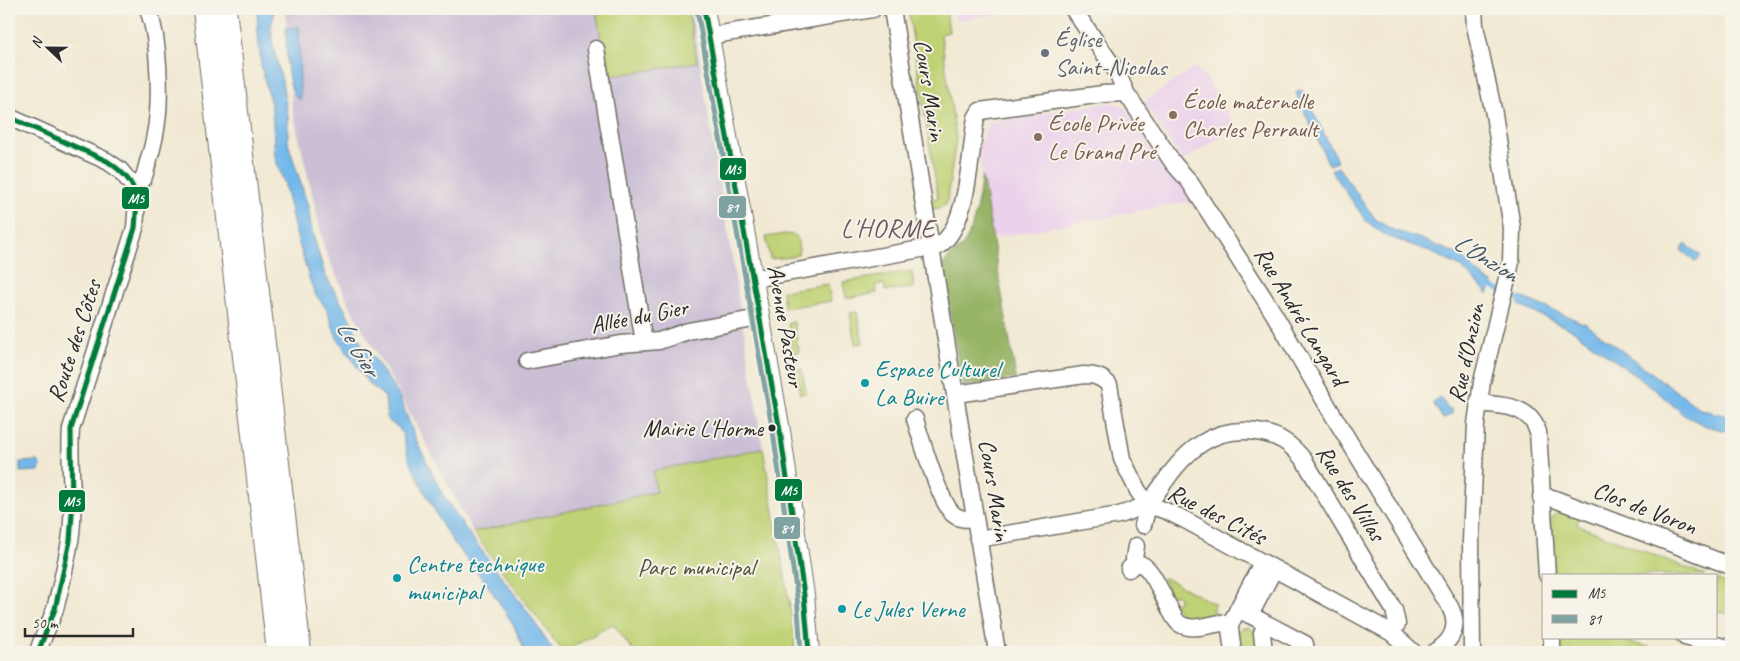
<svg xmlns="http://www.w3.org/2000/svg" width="1740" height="661" viewBox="0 0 1740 661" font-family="Caveat,sans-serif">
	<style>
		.built { fill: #ebd1eb }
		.industrial { fill: #cbbfd5 }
		.green { fill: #bfd275; stroke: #757e50 }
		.forest { fill: #97b466; stroke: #617048 }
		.water { fill: #73b8ea; stroke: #4f728a }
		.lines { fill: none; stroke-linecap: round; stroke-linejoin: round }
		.stream { stroke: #73b8ea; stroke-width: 4.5 }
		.minor-casing { stroke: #706e66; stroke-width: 19 }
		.major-casing { stroke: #706e66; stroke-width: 22 }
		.highway-casing { stroke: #706e66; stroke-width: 26 }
		.minor { stroke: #fff; stroke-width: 16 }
		.major { stroke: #fff; stroke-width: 20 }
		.highway { stroke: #fff; stroke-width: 24 }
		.bus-1-casing { stroke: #f7f3e8; stroke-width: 9 }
		.bus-2-casing { stroke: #f7f3e8; stroke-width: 9 }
		.bus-1 { stroke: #007b3d; stroke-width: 5 }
		.bus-2 { stroke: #80a3a2; stroke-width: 5 }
		.worship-dot { fill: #6b7280; stroke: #f7f3e8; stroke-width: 2 }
		.education-dot { fill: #8d6e63; stroke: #f7f3e8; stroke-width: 2 }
		.culture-dot { fill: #0f9aa8; stroke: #f7f3e8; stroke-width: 2 }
		.bus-dot { fill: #2b2b2b; stroke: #f7f3e8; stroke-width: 2 }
		.labels { text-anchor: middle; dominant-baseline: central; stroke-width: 4; stroke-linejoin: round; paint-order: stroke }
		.bus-label { font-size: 23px; fill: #2b2b2b; stroke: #f7f3e8; text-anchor: end }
		.worship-label { font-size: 24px; fill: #5b616d; stroke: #f7f3e8; text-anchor: start }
		.street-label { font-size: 24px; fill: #2b2b2b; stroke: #f7f3e8 }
		.education-label { font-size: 24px; fill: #785e54; stroke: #f7f3e8; text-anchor: start }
		.culture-label { font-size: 24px; fill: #0d838f; stroke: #f7f3e8; text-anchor: start }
		.park-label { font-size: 24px; fill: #50553e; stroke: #f7f3e8 }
		.water-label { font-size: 25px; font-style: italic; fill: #415564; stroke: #f7f3e8 }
		.quarter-label { font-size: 26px; letter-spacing: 1px; fill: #6c5a63; stroke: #f7f3e8 }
		.line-badge { stroke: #f7f3e8; stroke-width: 2 }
		.badge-label { font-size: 14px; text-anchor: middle; font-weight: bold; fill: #fff }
	</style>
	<rect width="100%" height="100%" fill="#f7f3e8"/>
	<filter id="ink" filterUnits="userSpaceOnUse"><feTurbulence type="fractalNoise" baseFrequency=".02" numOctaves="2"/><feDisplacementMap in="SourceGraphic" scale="10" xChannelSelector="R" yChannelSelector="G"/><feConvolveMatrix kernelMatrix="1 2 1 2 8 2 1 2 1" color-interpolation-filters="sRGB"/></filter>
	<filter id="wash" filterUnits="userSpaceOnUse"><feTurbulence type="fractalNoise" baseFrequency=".0096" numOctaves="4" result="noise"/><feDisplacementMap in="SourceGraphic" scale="20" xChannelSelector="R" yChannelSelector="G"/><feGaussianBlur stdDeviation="1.12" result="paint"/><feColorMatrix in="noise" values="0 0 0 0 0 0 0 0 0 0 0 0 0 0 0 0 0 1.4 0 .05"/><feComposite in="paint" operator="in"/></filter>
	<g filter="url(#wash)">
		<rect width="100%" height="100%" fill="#f1e9d3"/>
		<g class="built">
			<polygon points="954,9 1028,9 956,20"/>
			<polygon points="1195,67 1207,79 1236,128 1182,161 1144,102"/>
			<polygon points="1112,102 1140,115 1193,201 992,238 978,149 988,122"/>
		</g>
		<polygon class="industrial" points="285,9 691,9 763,448 654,471 656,492 473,532 405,404 351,308 325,250 292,107"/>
		<g class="green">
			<polygon points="596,9 688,9 697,62 607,77"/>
			<polygon points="908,9 946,9 949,32 941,34 956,139 947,201 946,205 940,208 929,209 927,200 938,198"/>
			<polygon points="785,234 794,235 797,237 799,250 798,254 792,257 770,259 766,237"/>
			<polygon points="912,271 914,288 885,291 884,284 876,285 877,293 846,298 843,282"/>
			<polygon points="828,284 831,301 784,308 782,291"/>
			<polygon points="857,312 863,343 855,344 850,313"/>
			<polygon points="794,322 799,352 793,353 788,323"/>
			<polygon points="802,369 806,393 800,394 796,370"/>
			<polygon points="763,448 795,636 794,652 634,652 613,624 563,652 473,532 656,492 653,471"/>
			<polygon points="1559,510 1565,510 1580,514 1577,525 1705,575 1553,575 1550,523 1552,517"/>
			<polygon points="1163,578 1165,578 1215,604 1212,611 1218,614 1184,619 1173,603 1180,601 1177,594 1171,596"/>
			<polygon points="1716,579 1731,585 1731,614 1716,611"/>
			<polygon points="1249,627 1255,632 1258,652 1239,652 1238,631 1242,628"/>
			<polygon points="1558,637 1609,637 1668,652 1559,652"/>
		</g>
		<path class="forest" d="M982,176l34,202 -53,8 -21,-117c2,-12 17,-17 23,-27 11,-19 13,-45 17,-66z"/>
		<g class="water">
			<polygon points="257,9 273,9 274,14 271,27 273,46 282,81 288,117 288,143 308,206 312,231 325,275 346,311 361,343 374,358 399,396 417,442 443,495 467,531 528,612 554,652 525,652 513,624 487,584 459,550 443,527 410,463 402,433 398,427 387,420 385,397 368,383 337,338 326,308 315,294 309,278 295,230 284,182 275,158 272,109 261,65 258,34"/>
			<path d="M299,27l1,73c-16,-11 -13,-54 -14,-72z"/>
			<polygon points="1299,90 1303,91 1338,162 1329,165 1296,93"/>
			<polygon points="1338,167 1376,220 1393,230 1421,239 1457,254 1485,279 1493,283 1488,294 1461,267 1426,250 1386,236 1366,221 1331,170"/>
			<polygon points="1686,244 1701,256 1696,262 1681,250"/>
			<polygon points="1521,297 1586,324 1700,409 1731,417 1731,432 1706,426 1684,415 1653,388 1574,331 1518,305"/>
			<polygon points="1441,398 1448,409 1451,409 1453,413 1443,419 1433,403"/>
			<polygon points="38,461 41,466 39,471 20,472 20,462"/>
		</g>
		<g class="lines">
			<polyline class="stream" points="1486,284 1524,302"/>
		</g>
	</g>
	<g filter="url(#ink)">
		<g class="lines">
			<g class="minor-casing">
				<g id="minor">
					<polyline points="892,9 997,652"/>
					<path d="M1073,9l44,63 9,21 48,71 15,17 85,133 62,106 114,187c10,19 2,35 -16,45"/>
					<polyline points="709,36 873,9"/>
					<polyline points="596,49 644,342"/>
					<path d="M9,117l98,44 13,9 14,17 3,13 -2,28 -64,201c-3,37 5,75 -1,112 -4,22 -9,46 -15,68 -5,15 -13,28 -17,43"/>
					<path d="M134,187c11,-5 11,-15 14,-25 11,-33 12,-63 10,-96 -1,-20 -3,-38 -10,-57"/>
					<path d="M753,279l185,-33c31,-18 32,-95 38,-128l4,-7 123,-17 23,-1"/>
					<polyline points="527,361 621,344 659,341 688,331 759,318"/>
					<path d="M956,394l128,-19c11,0 18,2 25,10l13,74 16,32 11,15"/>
					<path d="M1478,403c24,3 51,1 60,29l9,143"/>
					<path d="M915,419c6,20 25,83 38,95 7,6 14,5 22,4"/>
					<polyline points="1541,497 1552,498 1731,566"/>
					<path d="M1143,525c2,-6 3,-13 5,-19 4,-7 10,-15 15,-22 23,-34 50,-58 94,-52 22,3 33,11 47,28l90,150 3,14 -5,9"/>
					<path d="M978,539l141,-24c8,-2 15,-6 23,-8 14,-3 30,7 43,13l207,113 21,19"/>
					<polyline points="1135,564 1134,558 1136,546"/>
					<path d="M1129,569c21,-25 38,47 51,55 14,9 35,-3 51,-1"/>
					<polyline points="1238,609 1262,563"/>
					<polyline points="1250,615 1305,644 1306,652"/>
					<polyline points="1552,637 1552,652"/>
					<polyline points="1685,637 1731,649"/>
					<polyline points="1233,652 1230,629 1231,623 1238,609 1250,615 1274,569"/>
					<polyline points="1264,652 1262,633 1266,624"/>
					<polyline points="1472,652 1471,541 1476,424 1482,382 1511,262 1512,228 1494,114 1475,26 1474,9"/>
				</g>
			</g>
			<g class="major-casing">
				<polyline id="major" points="704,9 780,431 804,595 809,652"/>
			</g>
			<g class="highway-casing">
				<g id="highway">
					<polyline points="205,9 279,652"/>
					<polyline points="224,9 299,652"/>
				</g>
			</g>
			<use href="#minor" class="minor"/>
			<use href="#major" class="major"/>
			<use href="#highway" class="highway"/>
			<g class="bus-1-casing">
				<g id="bus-1">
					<polyline points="704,9 780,431 804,595 809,652"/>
					<path d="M9,117l98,44c31,21 31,32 28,67l-64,201 1,84 -2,28 -15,68 -17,43"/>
				</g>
			</g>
			<g class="bus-2-casing">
				<polyline id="bus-2" points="697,10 773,432 797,596 801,652"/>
			</g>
			<use href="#bus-1" class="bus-1"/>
			<use href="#bus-2" class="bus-2"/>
		</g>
	</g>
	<circle class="worship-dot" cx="1045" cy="53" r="5"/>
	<g class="education-dot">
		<circle cx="1173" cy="115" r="5"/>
		<circle cx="1038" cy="137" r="5"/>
	</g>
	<g class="culture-dot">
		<circle cx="865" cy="383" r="5"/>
		<circle cx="397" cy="578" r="5"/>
		<circle cx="842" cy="609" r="5"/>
	</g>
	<circle class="bus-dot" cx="772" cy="428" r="4.5"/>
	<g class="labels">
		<g class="bus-label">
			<text x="763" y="428">Mairie L'Horme</text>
		</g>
		<g class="worship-label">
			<text x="1055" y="39">Église<tspan x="1055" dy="28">Saint-Nicolas</tspan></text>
		</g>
		<g class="street-label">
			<text transform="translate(930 90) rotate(81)">Cours Marin</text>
			<text transform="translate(639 316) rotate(-11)">Allée du Gier</text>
			<text transform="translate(1301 316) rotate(59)">Rue André Langard</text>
			<text transform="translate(786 326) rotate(80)">Avenue Pasteur</text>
			<text transform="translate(74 341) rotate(-72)">Route des Côtes</text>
			<text transform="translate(1466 353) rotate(-78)">Rue d'Onzion</text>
			<text transform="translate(995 490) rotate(81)">Cours Marin</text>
			<text transform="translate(1351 493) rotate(58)">Rue des Villas</text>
			<text transform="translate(1645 508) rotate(21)">Clos de Voron</text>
			<text transform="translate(1217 514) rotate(27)">Rue des Cités</text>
		</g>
		<g class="education-label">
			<text x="1183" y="101">École maternelle<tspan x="1183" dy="28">Charles Perrault</tspan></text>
			<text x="1048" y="123">École Privée<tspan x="1048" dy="28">Le Grand Pré</tspan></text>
		</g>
		<g class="culture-label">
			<text x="875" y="369">Espace Culturel<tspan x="875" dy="28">La Buire</tspan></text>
			<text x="407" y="564">Centre technique<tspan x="407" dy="28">municipal</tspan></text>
			<text x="852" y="609">Le Jules Verne</text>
		</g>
		<g class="park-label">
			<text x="696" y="567">Parc municipal</text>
		</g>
		<g class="water-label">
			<text transform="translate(1486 258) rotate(31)">L'Onzion</text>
			<text transform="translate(358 348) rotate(59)">Le Gier</text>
		</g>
		<g class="quarter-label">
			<text x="888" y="228">L'HORME</text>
		</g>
	</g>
	<g class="line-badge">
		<rect x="719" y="157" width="28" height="24" rx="5" fill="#007b3d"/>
		<rect x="121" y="186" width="29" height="24" rx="5" fill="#007b3d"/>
		<rect x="718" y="195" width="29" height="24" rx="5" fill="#80a3a2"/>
		<rect x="774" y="478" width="29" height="24" rx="5" fill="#007b3d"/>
		<rect x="58" y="489" width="28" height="24" rx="5" fill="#007b3d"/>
		<rect x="773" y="516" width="28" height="24" rx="5" fill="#80a3a2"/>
	</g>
	<g class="badge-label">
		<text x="733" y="174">M5</text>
		<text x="136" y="203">M5</text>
		<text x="732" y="212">81</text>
		<text x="789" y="495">M5</text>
		<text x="72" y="506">M5</text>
		<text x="787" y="533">81</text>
	</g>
	<rect width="1740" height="661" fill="none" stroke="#f7f3e8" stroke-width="30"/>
	<rect x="1542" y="574" width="175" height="65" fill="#f7f3e8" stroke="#a5a39c"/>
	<rect x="1552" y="590" width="25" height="8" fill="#007b3d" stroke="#a5a39c"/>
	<text x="1588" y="598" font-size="15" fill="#2b2b2b">M5</text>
	<rect x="1552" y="615" width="25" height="8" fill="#80a3a2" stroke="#a5a39c"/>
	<text x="1588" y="624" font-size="15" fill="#2b2b2b">81</text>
	<g transform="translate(48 48) rotate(292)" stroke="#f7f3e8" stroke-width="4" paint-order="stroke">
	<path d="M0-4L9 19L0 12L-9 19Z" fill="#2b2b2b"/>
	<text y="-8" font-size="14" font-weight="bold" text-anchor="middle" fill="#2b2b2b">N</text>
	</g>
	<path d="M25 628v8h108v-8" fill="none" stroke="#2b2b2b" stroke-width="2.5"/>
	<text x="32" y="628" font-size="15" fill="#2b2b2b" stroke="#f7f3e8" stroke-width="4" paint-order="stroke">50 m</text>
</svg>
